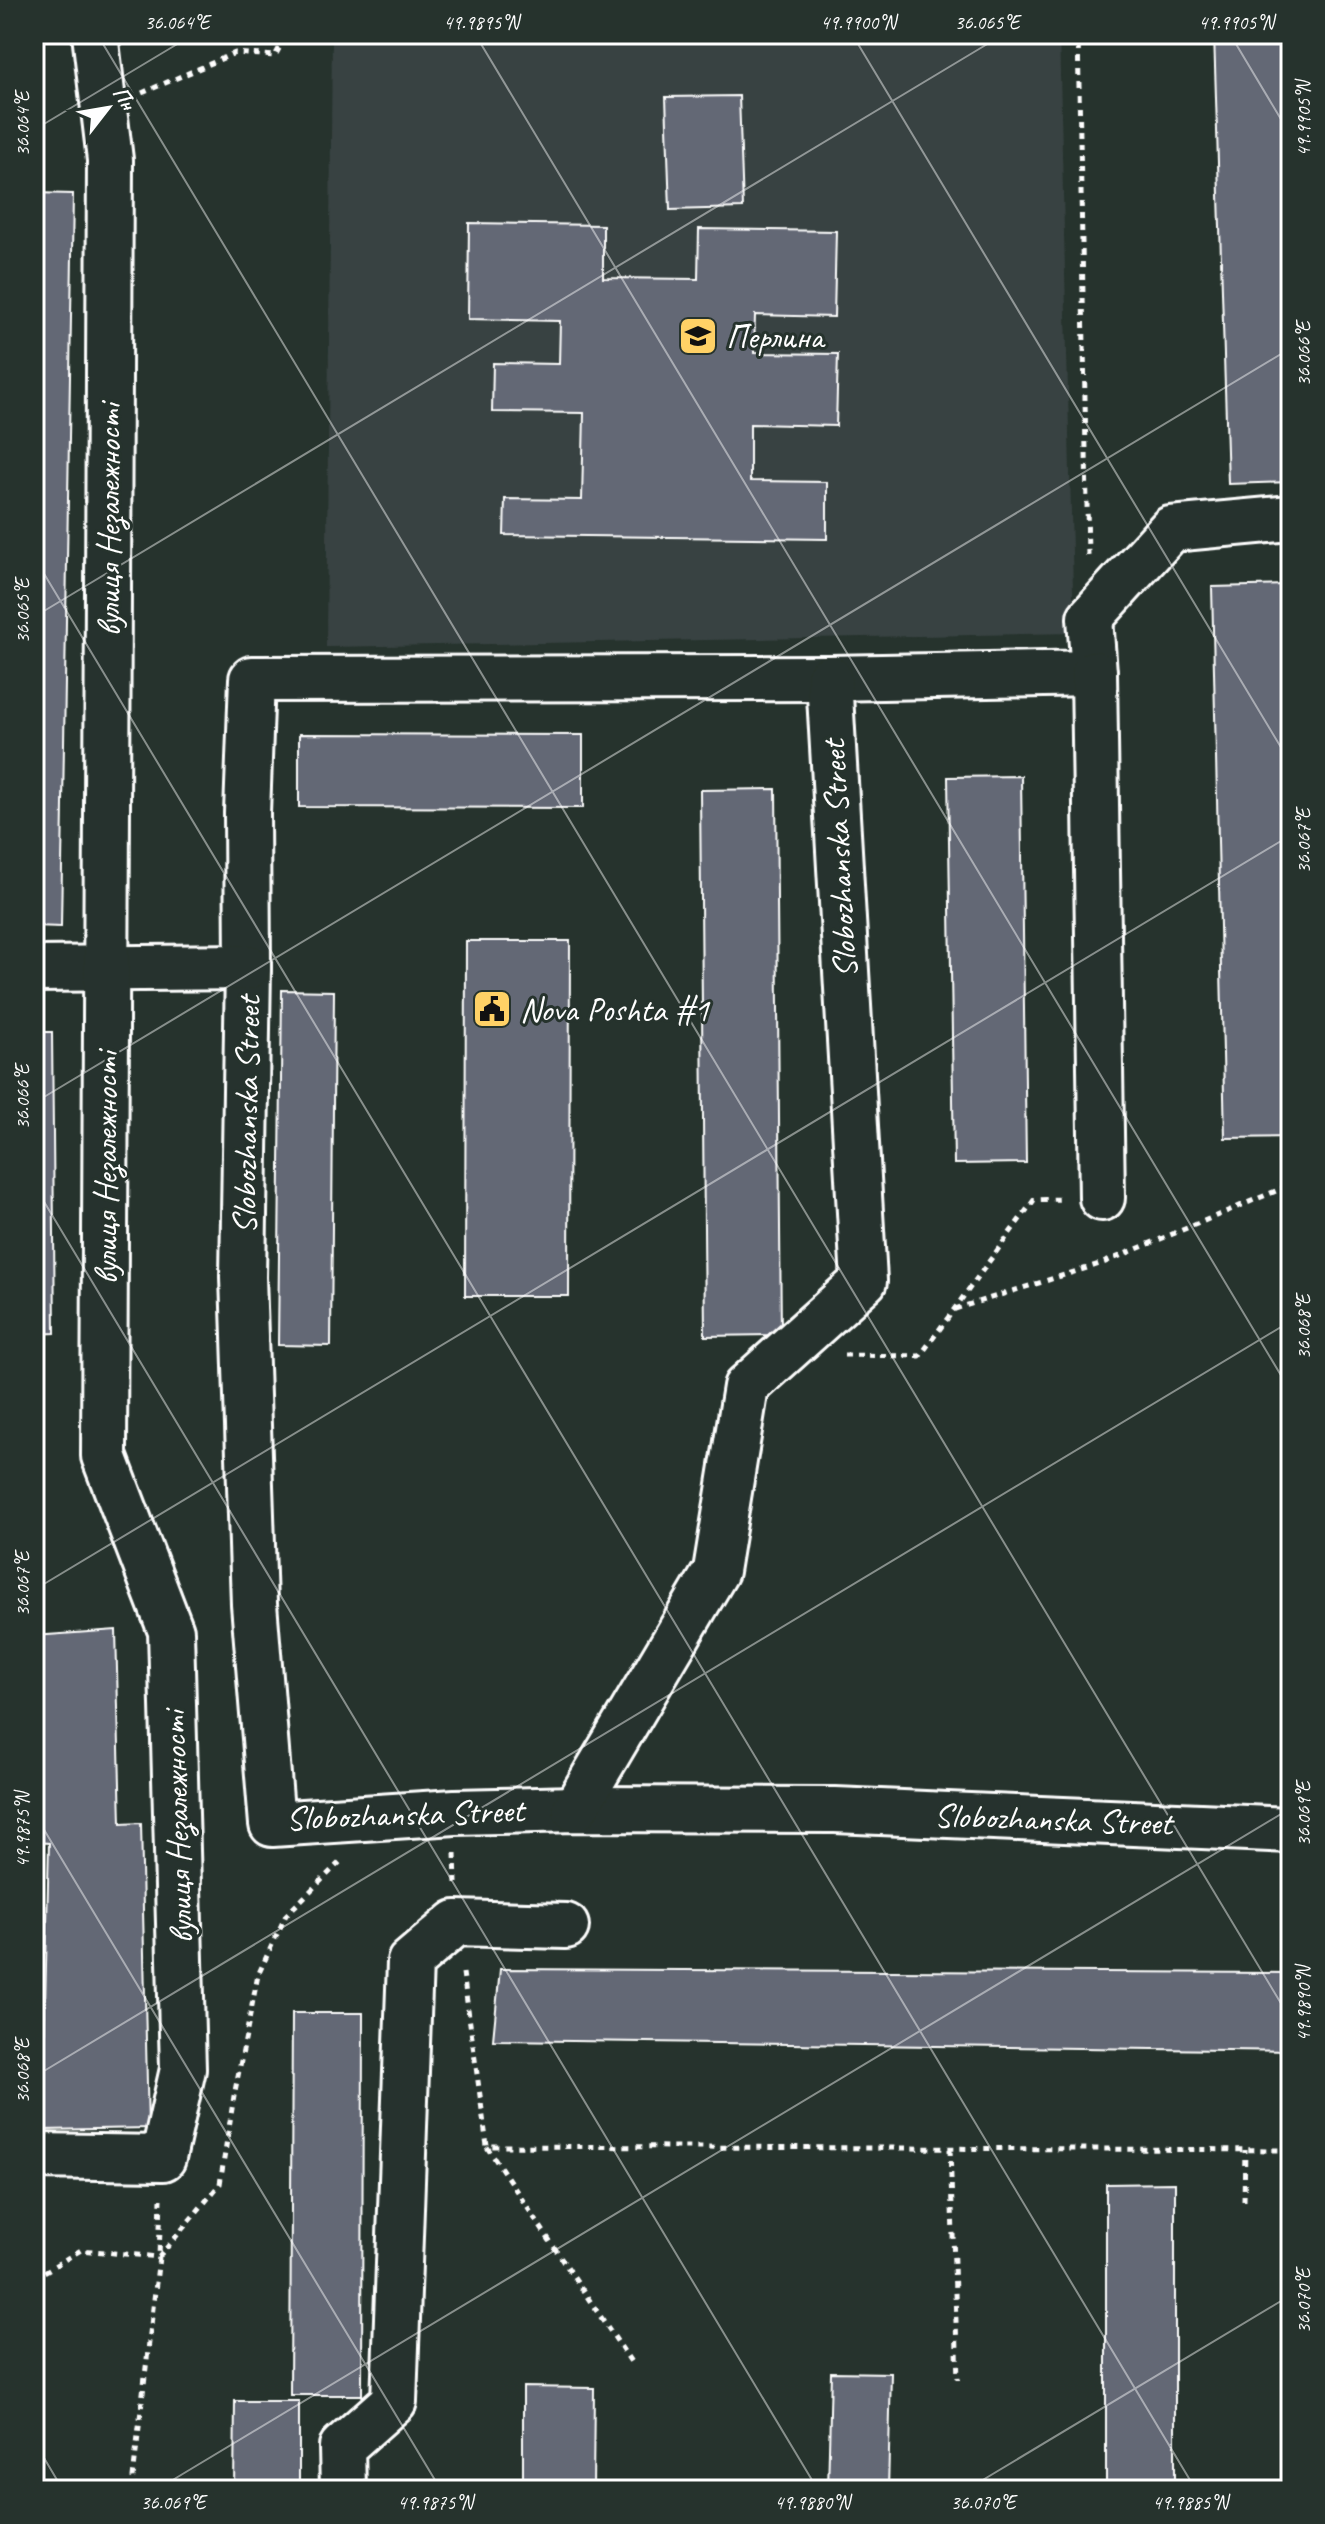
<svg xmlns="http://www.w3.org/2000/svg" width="1325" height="2524" viewBox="0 0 1325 2524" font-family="Caveat,sans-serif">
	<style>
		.built { fill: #394343 }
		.building { fill: #646875; stroke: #fff; stroke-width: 2 }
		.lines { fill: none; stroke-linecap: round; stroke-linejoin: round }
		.street-casing { stroke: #fff; stroke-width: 50 }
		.path { stroke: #fff; stroke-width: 5; stroke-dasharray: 6 6; stroke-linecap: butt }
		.street { stroke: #26332d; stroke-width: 44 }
		.ticks { fill: none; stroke: #fff; stroke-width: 2; stroke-opacity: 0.45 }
		.labels { text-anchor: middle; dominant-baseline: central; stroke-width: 6; stroke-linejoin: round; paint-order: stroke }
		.poi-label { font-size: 34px; fill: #fff; stroke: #26332d; text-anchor: start }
		.street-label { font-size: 34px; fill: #fff; stroke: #26332d }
		.neatline { fill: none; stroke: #fff; stroke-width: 3 }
		.ticks-label { font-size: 20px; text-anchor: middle; fill: #fff }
	</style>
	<rect width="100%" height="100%" fill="#26332d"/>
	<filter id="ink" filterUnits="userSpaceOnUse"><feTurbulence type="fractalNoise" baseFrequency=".0125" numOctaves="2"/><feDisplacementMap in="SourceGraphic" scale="16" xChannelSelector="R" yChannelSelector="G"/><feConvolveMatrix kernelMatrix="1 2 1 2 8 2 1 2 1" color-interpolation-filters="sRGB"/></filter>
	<g filter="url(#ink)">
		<polygon class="built" points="662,34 1059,34 1074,633 326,647 332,39"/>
		<g class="building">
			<polygon points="34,34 38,34 39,77 34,77"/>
			<polygon points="1214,34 1285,34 1291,240 1291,482 1228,484"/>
			<polygon points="739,96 743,208 670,210 666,97"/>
			<polygon points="34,193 73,194 61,927 34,926"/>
			<polygon points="469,223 603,225 603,278 698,279 699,229 836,231 834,317 755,315 754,353 838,354 836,426 750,424 750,481 827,482 827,539 504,535 505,499 582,500 584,413 492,412 493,363 559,364 560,321 468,319"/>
			<polygon points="1286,585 1291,780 1291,1137 1225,1138 1212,587"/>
			<polygon points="299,734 583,735 583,808 299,807"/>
			<polygon points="1021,776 1026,1163 954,1164 948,777"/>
			<polygon points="776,789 781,1335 705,1336 700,790"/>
			<polygon points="466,941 570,941 569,1296 465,1296"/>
			<polygon points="282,990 334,991 331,1346 278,1345"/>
			<polygon points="34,1032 52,1032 55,1333 34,1334"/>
			<polygon points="116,1630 121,1824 141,1823 148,2128 42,2130 49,1843 34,1842 34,1636"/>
			<polygon points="500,1969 1291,1973 1291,2051 493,2040"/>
			<polygon points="292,2013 363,2013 362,2395 290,2395"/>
			<polygon points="1175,2183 1175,2490 1106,2490 1106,2184"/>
			<polygon points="831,2372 891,2373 888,2490 828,2490"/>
			<polygon points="523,2387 594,2388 593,2490 523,2490"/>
			<polygon points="235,2401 299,2401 299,2490 234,2490"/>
		</g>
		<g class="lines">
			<g class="street-casing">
				<g id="street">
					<polyline points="1291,518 1171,529 1090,618 1094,673 829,678 252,679 247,813 248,967 243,1277 254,1604 272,1824 455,1812 575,1809 835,1810 1291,1830"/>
					<polyline points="1094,673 1102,1198"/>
					<polyline points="34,969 248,967"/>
					<polyline points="575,1809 716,1571 746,1387 864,1281 829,678"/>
					<polyline points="34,2156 163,2158 183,2069 171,1631 104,1456 110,160 95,34"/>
					<polyline points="343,2490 342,2447 394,2401 410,1962 456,1923 566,1926"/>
				</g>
			</g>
			<g class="path">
				<polyline points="1078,34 1088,556"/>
				<polyline points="142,93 235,53 275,56 287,34"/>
				<polyline points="955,1309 1103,1263 1283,1188 1291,1181"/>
				<polyline points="844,1355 920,1356 1034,1200 1063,1199"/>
				<polyline points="455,1853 456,1883"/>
				<polyline points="463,1973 487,2146 1291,2150"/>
				<polyline points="487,2147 631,2362"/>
				<polyline points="950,2149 958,2379"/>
				<polyline points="1244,2201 1245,2150"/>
				<polyline points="34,2278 81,2250 159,2257 220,2184 234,2096 258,1975 286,1915 340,1862"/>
				<polyline points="136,2490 133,2478 159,2257 161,2199"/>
			</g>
			<use href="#street" class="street"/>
		</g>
	</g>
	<path class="ticks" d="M97,34l1194,1986M475,34l816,1358M852,34l439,730M1230,34l61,102M34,130l160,-96M34,557l1162,1933M34,617l970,-583M34,1103l1257,-755M34,1185l784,1305M34,1590l1257,-755M34,1813l407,677M34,2077l1257,-756M34,2441l29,49M156,2490l1135,-682M966,2490l325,-195"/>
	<defs>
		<g id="school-square" transform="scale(2)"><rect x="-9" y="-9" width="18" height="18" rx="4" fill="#ffd166" stroke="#26332d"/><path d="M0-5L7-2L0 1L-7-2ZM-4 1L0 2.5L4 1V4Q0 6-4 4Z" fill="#111"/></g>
		<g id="civic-square" transform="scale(2)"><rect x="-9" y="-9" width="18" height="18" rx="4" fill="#ffd166" stroke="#26332d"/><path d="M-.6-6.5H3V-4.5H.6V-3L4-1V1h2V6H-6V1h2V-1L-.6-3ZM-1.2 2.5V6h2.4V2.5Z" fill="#111"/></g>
	</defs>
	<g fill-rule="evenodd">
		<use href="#school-square" x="698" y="336"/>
		<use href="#civic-square" x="492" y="1009"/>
	</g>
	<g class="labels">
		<g class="poi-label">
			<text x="726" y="336">Перлина</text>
			<text x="520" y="1009">Nova Poshta #1</text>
		</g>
		<g class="street-label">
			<text transform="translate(108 520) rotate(-90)">вулиця Незалежності</text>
			<text transform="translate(839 859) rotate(-93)">Slobozhanska Street</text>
			<text transform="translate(246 1115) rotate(-89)">Slobozhanska Street</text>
			<text transform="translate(105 1168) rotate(-90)">вулиця Незалежності</text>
			<text transform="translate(405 1814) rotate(-2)">Slobozhanska Street</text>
			<text transform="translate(1053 1819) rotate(2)">Slobozhanska Street</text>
			<text transform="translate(177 1827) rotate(-92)">вулиця Незалежності</text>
		</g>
	</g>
	<rect width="1325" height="2524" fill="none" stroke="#26332d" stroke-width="88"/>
	<g transform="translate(108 108) rotate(59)" stroke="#26332d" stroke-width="6" paint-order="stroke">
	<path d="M0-6L14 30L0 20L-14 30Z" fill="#ffffff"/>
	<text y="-12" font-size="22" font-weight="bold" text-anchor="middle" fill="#ffffff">Пн</text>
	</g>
	<rect x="44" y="44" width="1237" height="2436" class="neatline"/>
	<g class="ticks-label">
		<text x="177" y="29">36.064°E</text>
		<text x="481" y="29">49.9895°N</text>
		<text x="858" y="29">49.9900°N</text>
		<text x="987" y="29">36.065°E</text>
		<text x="1236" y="29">49.9905°N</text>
		<text transform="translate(1303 119) rotate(-90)" y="7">49.9905°N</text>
		<text transform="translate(22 124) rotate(-90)" y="7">36.064°E</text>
		<text transform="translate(1303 354) rotate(-90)" y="7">36.066°E</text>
		<text transform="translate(22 611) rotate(-90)" y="7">36.065°E</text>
		<text transform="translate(1303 841) rotate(-90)" y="7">36.067°E</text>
		<text transform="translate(22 1097) rotate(-90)" y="7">36.066°E</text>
		<text transform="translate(1303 1327) rotate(-90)" y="7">36.068°E</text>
		<text transform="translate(22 1584) rotate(-90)" y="7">36.067°E</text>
		<text transform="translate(1303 1814) rotate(-90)" y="7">36.069°E</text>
		<text transform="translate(22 1830) rotate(-90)" y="7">49.9875°N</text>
		<text transform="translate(1303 2004) rotate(-90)" y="7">49.9890°N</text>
		<text transform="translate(22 2071) rotate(-90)" y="7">36.068°E</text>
		<text transform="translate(1303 2301) rotate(-90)" y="7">36.070°E</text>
		<text x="173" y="2509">36.069°E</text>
		<text x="435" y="2509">49.9875°N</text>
		<text x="812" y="2509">49.9880°N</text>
		<text x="983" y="2509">36.070°E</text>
		<text x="1190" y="2509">49.9885°N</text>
	</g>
</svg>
